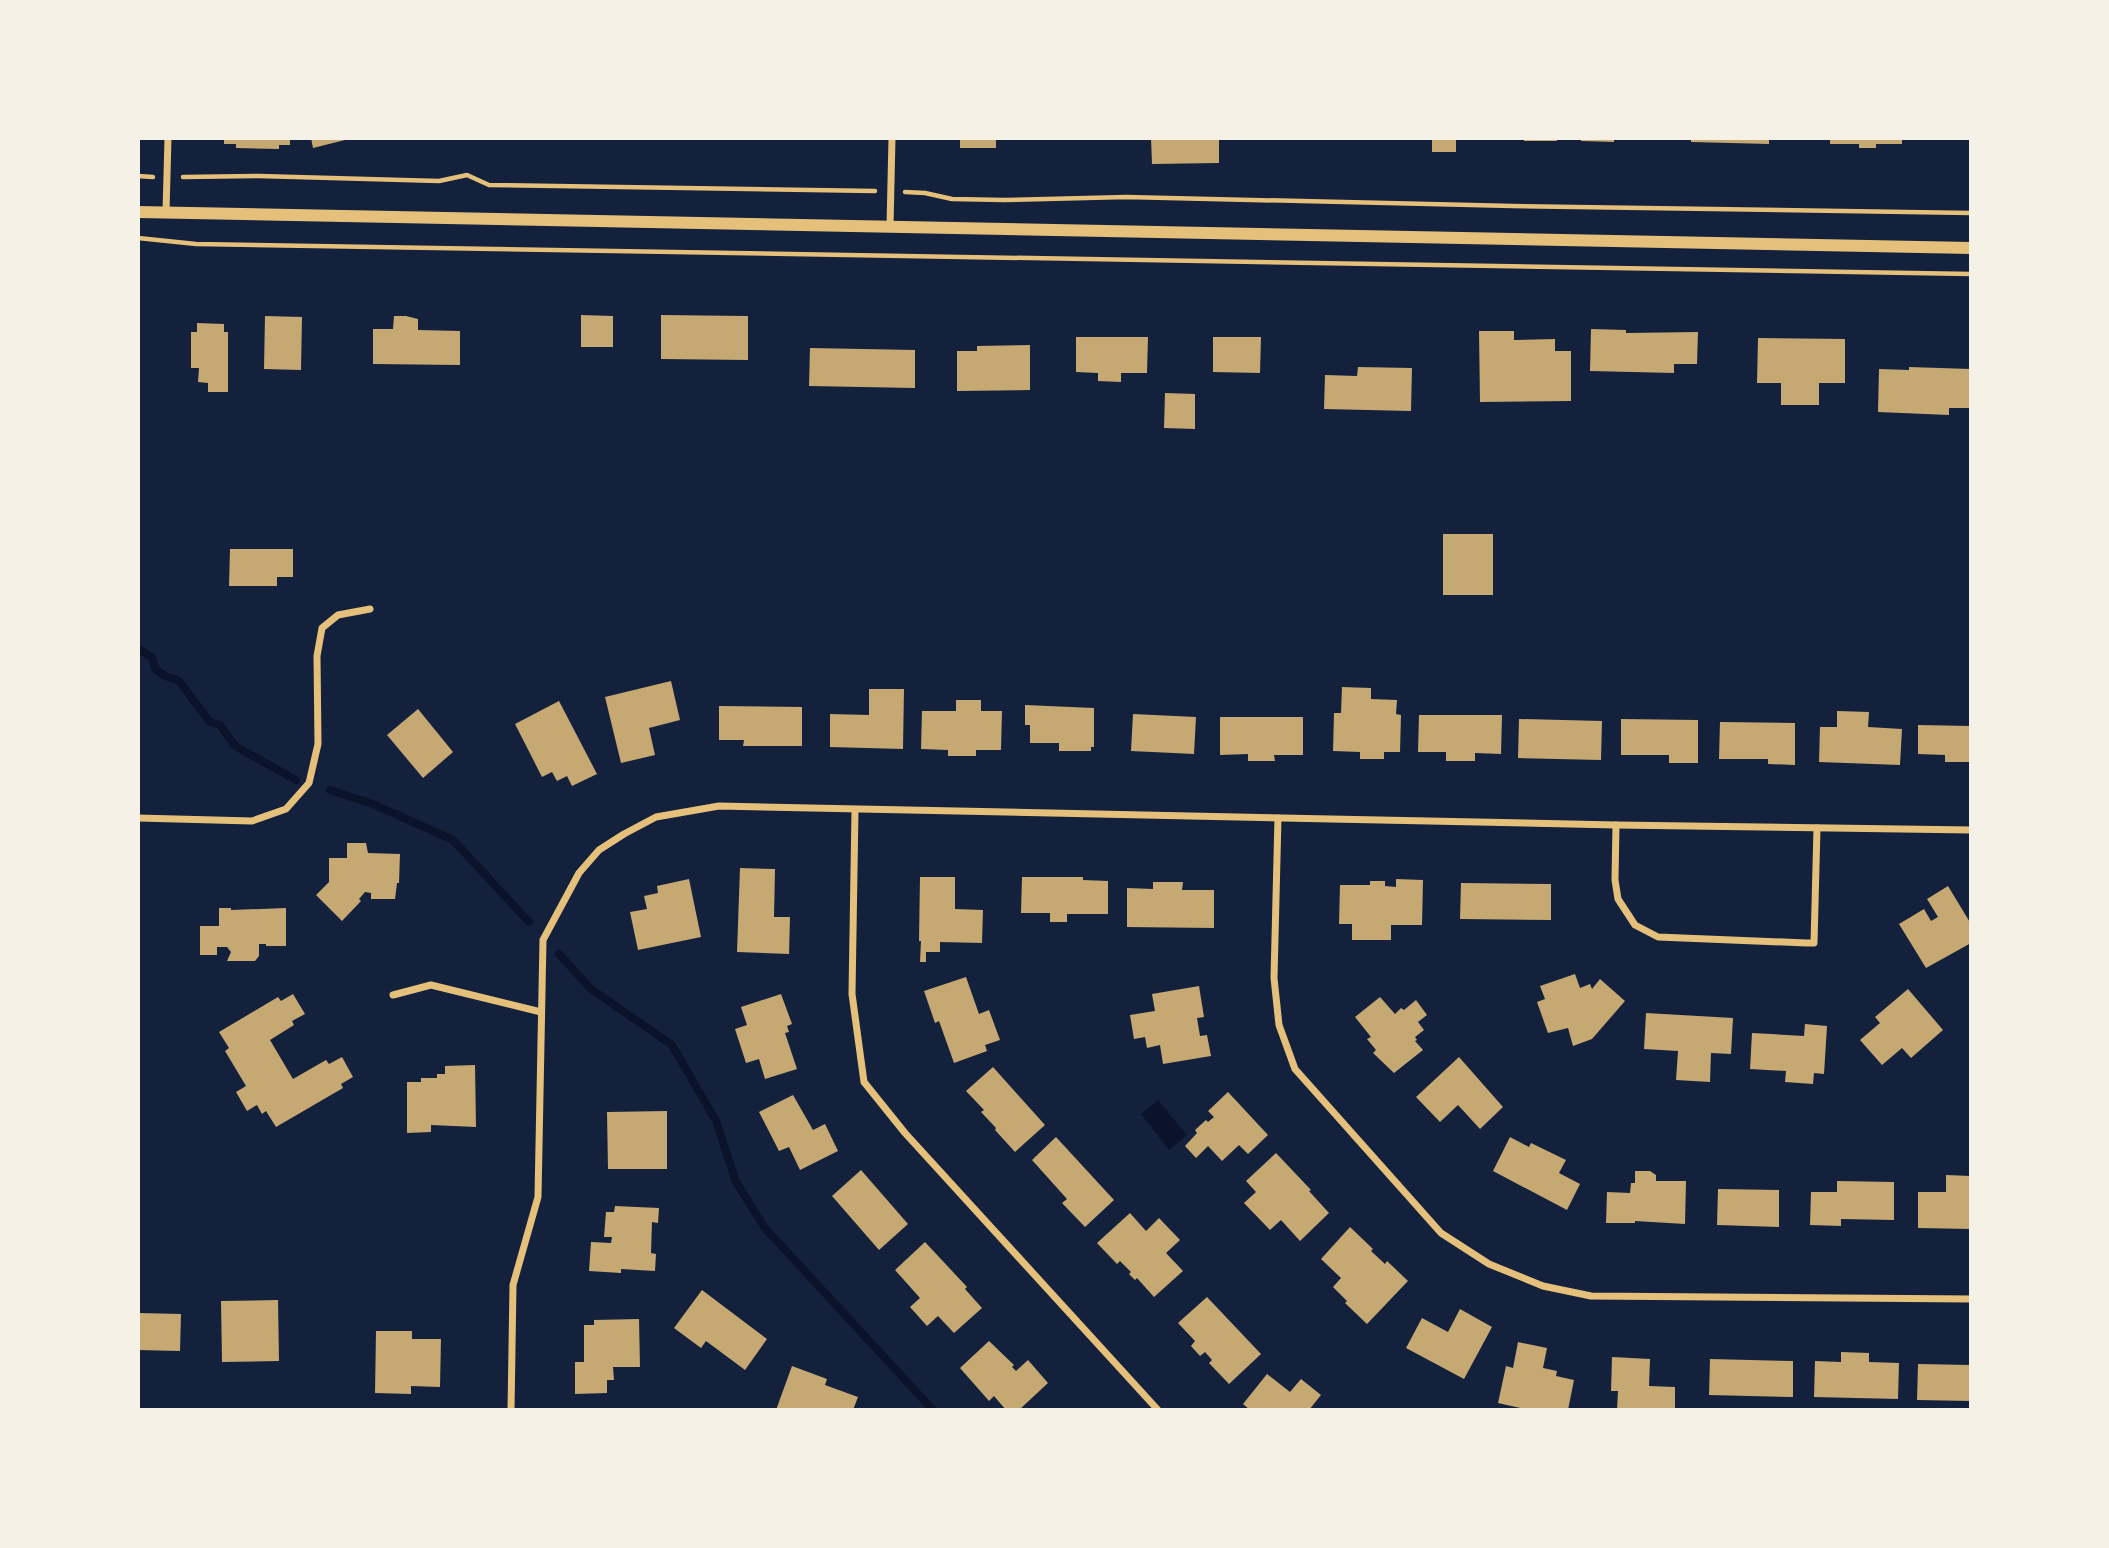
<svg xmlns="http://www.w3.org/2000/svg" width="2109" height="1548" viewBox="0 0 2109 1548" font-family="'Fira Sans Condensed',sans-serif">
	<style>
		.water { fill: #0b132b }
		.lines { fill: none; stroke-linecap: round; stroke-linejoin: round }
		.stream { stroke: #0b132b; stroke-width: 8 }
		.building { fill: #c6a872 }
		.path { stroke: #e5c07b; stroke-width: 4.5 }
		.minor { stroke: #e5c07b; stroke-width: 7 }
		.tertiary { stroke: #e5c07b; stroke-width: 12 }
	</style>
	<rect width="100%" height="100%" fill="#14213d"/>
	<polygon class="water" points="1158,1100 1187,1135 1169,1150 1141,1114"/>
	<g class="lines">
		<g class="stream">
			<polyline points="138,649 152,657 155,669 163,675 179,681 210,722 220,725 235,746 296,780"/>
			<polyline points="330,790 373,804 453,840 529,922"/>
			<polyline points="559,954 591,989 672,1045 716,1121 736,1182 765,1228 933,1410"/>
		</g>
	</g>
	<g class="building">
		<polygon points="224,138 290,138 290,145 279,145 279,149 236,148 236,144 224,144"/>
		<polygon points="311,138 349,138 349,139 313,148"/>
		<rect x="960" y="138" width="36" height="10"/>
		<polygon points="1151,138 1219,138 1219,163 1152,164"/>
		<rect x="1432" y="138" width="24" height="14"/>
		<rect x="1524" y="138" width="33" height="3"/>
		<polygon points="1581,138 1614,138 1614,142 1581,141"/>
		<polygon points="1691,138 1769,138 1769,144 1691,142"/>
		<polygon points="1830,138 1902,138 1902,144 1876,144 1876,148 1859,148 1859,144 1830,144"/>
		<polygon points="581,315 613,316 613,347 581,347"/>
		<polygon points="661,315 748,316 748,360 661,359"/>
		<polygon points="265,316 302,317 301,370 264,369"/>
		<polygon points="394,316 406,316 418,319 418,330 460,331 460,365 373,364 373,329 393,329"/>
		<polygon points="197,323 224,324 224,332 228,332 228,392 208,392 208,383 198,382 199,368 191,368 191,332 197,332"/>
		<polygon points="1591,329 1626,330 1626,333 1698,332 1697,364 1674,364 1674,373 1590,371"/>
		<polygon points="1479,331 1514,331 1514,340 1555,339 1555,351 1571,351 1571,401 1480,402"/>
		<polygon points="1076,337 1148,337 1147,373 1121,373 1121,382 1098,381 1098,373 1076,372"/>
		<polygon points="1213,337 1261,337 1260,373 1213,372"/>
		<polygon points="1758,338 1845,339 1845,383 1819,383 1819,405 1781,405 1781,383 1757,383"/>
		<polygon points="1030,345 1030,390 957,391 957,351 977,351 977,346"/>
		<polygon points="810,348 915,350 915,388 809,386"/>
		<polygon points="1358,367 1412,368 1411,411 1324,409 1325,375 1357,376"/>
		<polygon points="1909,367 1971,369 1971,408 1949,408 1949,415 1878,412 1879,369 1909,370"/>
		<polygon points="1165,393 1195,394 1195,429 1164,428"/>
		<rect x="1443" y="534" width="50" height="61"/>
		<polygon points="230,549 293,549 293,577 277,577 277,586 229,586"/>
		<polygon points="671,681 680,720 649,728 655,755 621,763 605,697"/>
		<polygon points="1342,687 1371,688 1371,699 1397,700 1396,714 1401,715 1400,752 1384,752 1384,759 1360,759 1360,752 1333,751 1334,713 1341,713"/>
		<polygon points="869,689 904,689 903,749 830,747 830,714 869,715"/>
		<polygon points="956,700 981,700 981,711 1002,711 1001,750 976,750 976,756 948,756 948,750 921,749 922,711 956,711"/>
		<polygon points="559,701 597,774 572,786 567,776 557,781 552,772 542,777 515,724"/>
		<polygon points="1025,705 1094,708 1094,747 1091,747 1091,751 1059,751 1059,743 1030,743 1030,725 1025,725"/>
		<polygon points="719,706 802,707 802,746 743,746 744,740 719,740"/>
		<polygon points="418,709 453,752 423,778 387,735"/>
		<polygon points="1837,711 1869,712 1868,727 1902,729 1900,765 1819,762 1820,727 1837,727"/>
		<polygon points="1133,714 1196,717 1194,754 1131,751"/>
		<polygon points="1419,715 1502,715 1501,754 1475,753 1475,761 1446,761 1446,752 1418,752"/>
		<polygon points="1220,717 1303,717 1303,755 1274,755 1275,761 1248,761 1248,754 1220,755"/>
		<polygon points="1519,719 1602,721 1601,760 1518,758"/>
		<polygon points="1621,719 1698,720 1698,763 1669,763 1669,755 1621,755"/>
		<polygon points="1720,722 1795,723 1795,765 1768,764 1768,759 1719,759"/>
		<polygon points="1918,725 1971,726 1971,762 1945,762 1945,755 1918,754"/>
		<polygon points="347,843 366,843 368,853 400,854 399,883 397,883 395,899 371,899 371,893 365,892 359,899 361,901 342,921 316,895 329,882 329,858 347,858"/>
		<polygon points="740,868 775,869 774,917 790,917 789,954 737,952"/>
		<polygon points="920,877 955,877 955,909 983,910 982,943 940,942 940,952 926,952 926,962 920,962 921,941 919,941"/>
		<polygon points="1022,877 1083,877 1083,880 1108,881 1108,914 1067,914 1067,922 1050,922 1050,913 1021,913"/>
		<polygon points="689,879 701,937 638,950 630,912 647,909 644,896 658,893 657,886"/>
		<polygon points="1396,879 1423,880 1422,925 1391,925 1391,940 1352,940 1352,924 1339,924 1340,885 1370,885 1370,881 1385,881 1385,886 1396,887"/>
		<polygon points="1153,882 1183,882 1182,890 1214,890 1214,928 1127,927 1127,888 1153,889"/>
		<polygon points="1461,883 1551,884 1551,920 1460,919"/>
		<polygon points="1948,886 1971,924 1971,943 1926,968 1899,924 1924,909 1931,921 1938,917 1927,899"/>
		<polygon points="219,908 231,908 231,910 286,908 286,946 266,946 266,944 259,944 259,956 255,961 227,961 231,952 227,947 217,947 217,955 200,955 200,926 219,926"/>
		<polygon points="1575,974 1580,988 1590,984 1592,989 1600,979 1625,1001 1592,1039 1573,1046 1568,1028 1548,1033 1537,1002 1545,999 1540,986"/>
		<polygon points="966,977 979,1014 989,1010 1000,1040 985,1045 987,1051 954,1063 939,1021 935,1023 924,991"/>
		<polygon points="1199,986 1204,1017 1197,1018 1200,1036 1207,1035 1211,1056 1163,1064 1160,1045 1147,1048 1145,1037 1134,1039 1130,1015 1155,1011 1152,994"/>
		<polygon points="1908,989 1943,1030 1911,1058 1902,1048 1882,1065 1860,1040 1880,1023 1875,1017"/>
		<polygon points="293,994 305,1014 292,1021 294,1025 270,1040 293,1079 326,1060 329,1064 342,1057 353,1077 341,1084 343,1088 276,1127 266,1111 262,1114 257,1105 247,1111 236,1092 246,1086 225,1051 229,1048 219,1032 278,997 281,1001"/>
		<polygon points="781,994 792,1024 787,1026 789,1032 785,1033 797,1069 765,1079 759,1059 746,1063 735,1029 747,1025 741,1007"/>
		<polygon points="1380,997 1395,1014 1401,1008 1404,1010 1416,1000 1427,1015 1418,1022 1424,1030 1415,1037 1417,1040 1415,1041 1423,1050 1394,1073 1373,1053 1376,1050 1367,1039 1371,1037 1355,1017"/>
		<polygon points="1646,1013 1733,1018 1731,1054 1711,1053 1710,1082 1676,1080 1678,1051 1644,1049"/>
		<polygon points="1805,1024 1827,1026 1824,1074 1814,1073 1813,1084 1785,1082 1786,1071 1750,1069 1752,1033 1804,1036"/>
		<polygon points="1459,1057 1503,1107 1480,1129 1458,1105 1440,1122 1416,1097"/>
		<polygon points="475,1065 476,1127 431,1125 431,1132 407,1133 407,1082 421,1082 421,1078 437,1078 437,1074 445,1074 445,1066"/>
		<polygon points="993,1067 1045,1125 1015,1152 995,1130 996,1128 981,1112 984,1110 966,1091"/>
		<polygon points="1228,1092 1268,1135 1248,1154 1239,1145 1222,1161 1208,1146 1196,1158 1185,1146 1197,1133 1195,1130 1206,1120 1208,1122 1214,1117 1208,1111"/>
		<polygon points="793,1095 813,1130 825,1124 838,1151 800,1170 789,1147 779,1151 759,1112"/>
		<polygon points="667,1111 667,1169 608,1169 607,1112"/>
		<polygon points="1056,1137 1114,1200 1085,1227 1062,1203 1067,1199 1032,1160"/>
		<polygon points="1510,1137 1529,1147 1531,1143 1566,1160 1559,1173 1580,1184 1567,1210 1493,1171"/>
		<polygon points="1276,1153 1311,1190 1309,1191 1329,1213 1300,1241 1281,1220 1270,1230 1244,1203 1256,1192 1246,1181"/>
		<polygon points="861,1170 908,1224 879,1250 832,1196"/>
		<polygon points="1635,1171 1650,1171 1656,1175 1656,1181 1686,1181 1685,1224 1635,1221 1635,1223 1606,1223 1607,1192 1630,1193 1631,1183 1635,1183"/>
		<polygon points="1946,1175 1971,1176 1971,1229 1918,1228 1918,1192 1946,1192"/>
		<polygon points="1837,1181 1894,1182 1894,1220 1841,1219 1841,1226 1810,1225 1811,1192 1837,1192"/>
		<polygon points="1718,1189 1779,1190 1779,1227 1717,1225"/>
		<polygon points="615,1206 659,1208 658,1223 652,1222 651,1253 656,1254 655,1271 621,1269 621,1273 589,1271 591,1242 611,1243 612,1237 604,1237 606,1212 614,1212"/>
		<polygon points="1130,1213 1146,1231 1159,1218 1180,1240 1166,1253 1183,1271 1154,1297 1137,1278 1135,1280 1129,1274 1131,1272 1120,1261 1117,1264 1097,1243"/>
		<polygon points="1350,1227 1373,1249 1371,1251 1385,1264 1387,1261 1408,1281 1367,1324 1345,1303 1347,1301 1333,1287 1341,1278 1321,1259"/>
		<polygon points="925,1242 967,1287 965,1289 982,1308 954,1333 938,1316 927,1326 910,1307 920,1298 895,1270"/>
		<polygon points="702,1290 767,1339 745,1370 706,1341 701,1348 674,1328"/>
		<polygon points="1207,1297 1261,1354 1229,1384 1209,1363 1212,1360 1205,1352 1200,1356 1191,1346 1195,1341 1178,1323"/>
		<polygon points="278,1300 279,1361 222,1362 221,1301"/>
		<polygon points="1460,1309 1492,1327 1464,1379 1406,1348 1422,1318 1448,1332"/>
		<polygon points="138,1313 181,1314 180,1351 138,1350"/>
		<polygon points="639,1319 640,1367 613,1367 614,1380 607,1380 607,1393 575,1394 575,1362 584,1362 584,1325 594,1325 594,1320"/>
		<polygon points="376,1331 412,1331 412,1339 441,1339 440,1387 411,1386 411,1394 375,1393"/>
		<polygon points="989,1341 1014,1365 1012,1367 1016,1371 1028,1360 1048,1383 1019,1410 1006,1410 994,1396 989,1401 960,1368"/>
		<polygon points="1518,1342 1547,1348 1543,1368 1557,1371 1556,1376 1574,1380 1568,1410 1529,1410 1498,1403 1506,1366 1513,1368"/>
		<polygon points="1841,1352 1869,1353 1869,1362 1899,1363 1898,1399 1814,1397 1815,1361 1841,1362"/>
		<polygon points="1612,1357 1650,1359 1649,1386 1675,1387 1675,1410 1617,1410 1618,1391 1611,1391"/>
		<polygon points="1710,1359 1793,1361 1793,1397 1709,1395"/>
		<polygon points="1918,1364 1971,1365 1971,1401 1917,1400"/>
		<polygon points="792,1366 827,1379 825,1385 858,1397 853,1410 776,1410"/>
		<polygon points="1267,1374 1290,1392 1301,1379 1321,1395 1309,1410 1250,1410 1243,1404"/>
	</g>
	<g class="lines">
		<g class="path">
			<polyline points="138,176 153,177"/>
			<polyline points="183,177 259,176 439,181 467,175 489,185 875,191"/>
			<polyline points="905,192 925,193 952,199 1004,200 1126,197 1513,206 1971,213"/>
			<polyline points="138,238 196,244 1971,274"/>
		</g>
		<g class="minor">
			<polyline points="166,212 168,138"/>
			<polyline points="890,226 892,138"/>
			<polyline points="855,810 852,994 864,1082 905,1133 1158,1410"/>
			<polyline points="138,818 252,821 286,809 309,783 318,744 317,656 322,628 338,615 370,609"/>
			<polyline points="1278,818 1274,978 1279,1025 1295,1069 1441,1233 1489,1264 1543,1286 1591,1296 1971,1299"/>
			<polyline points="1616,825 1615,880 1618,899 1635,925 1658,937 1806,943 1814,943 1817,828"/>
			<polyline points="393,995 431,985 541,1012"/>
			<polyline points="511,1410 513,1285 538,1197 543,940 579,873 599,850 624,834 656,817 719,806 1616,825 1971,830"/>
		</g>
		<polyline class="tertiary" points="138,212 1971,248"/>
	</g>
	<rect width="2109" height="1548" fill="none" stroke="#f6f1e7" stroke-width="280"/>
</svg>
